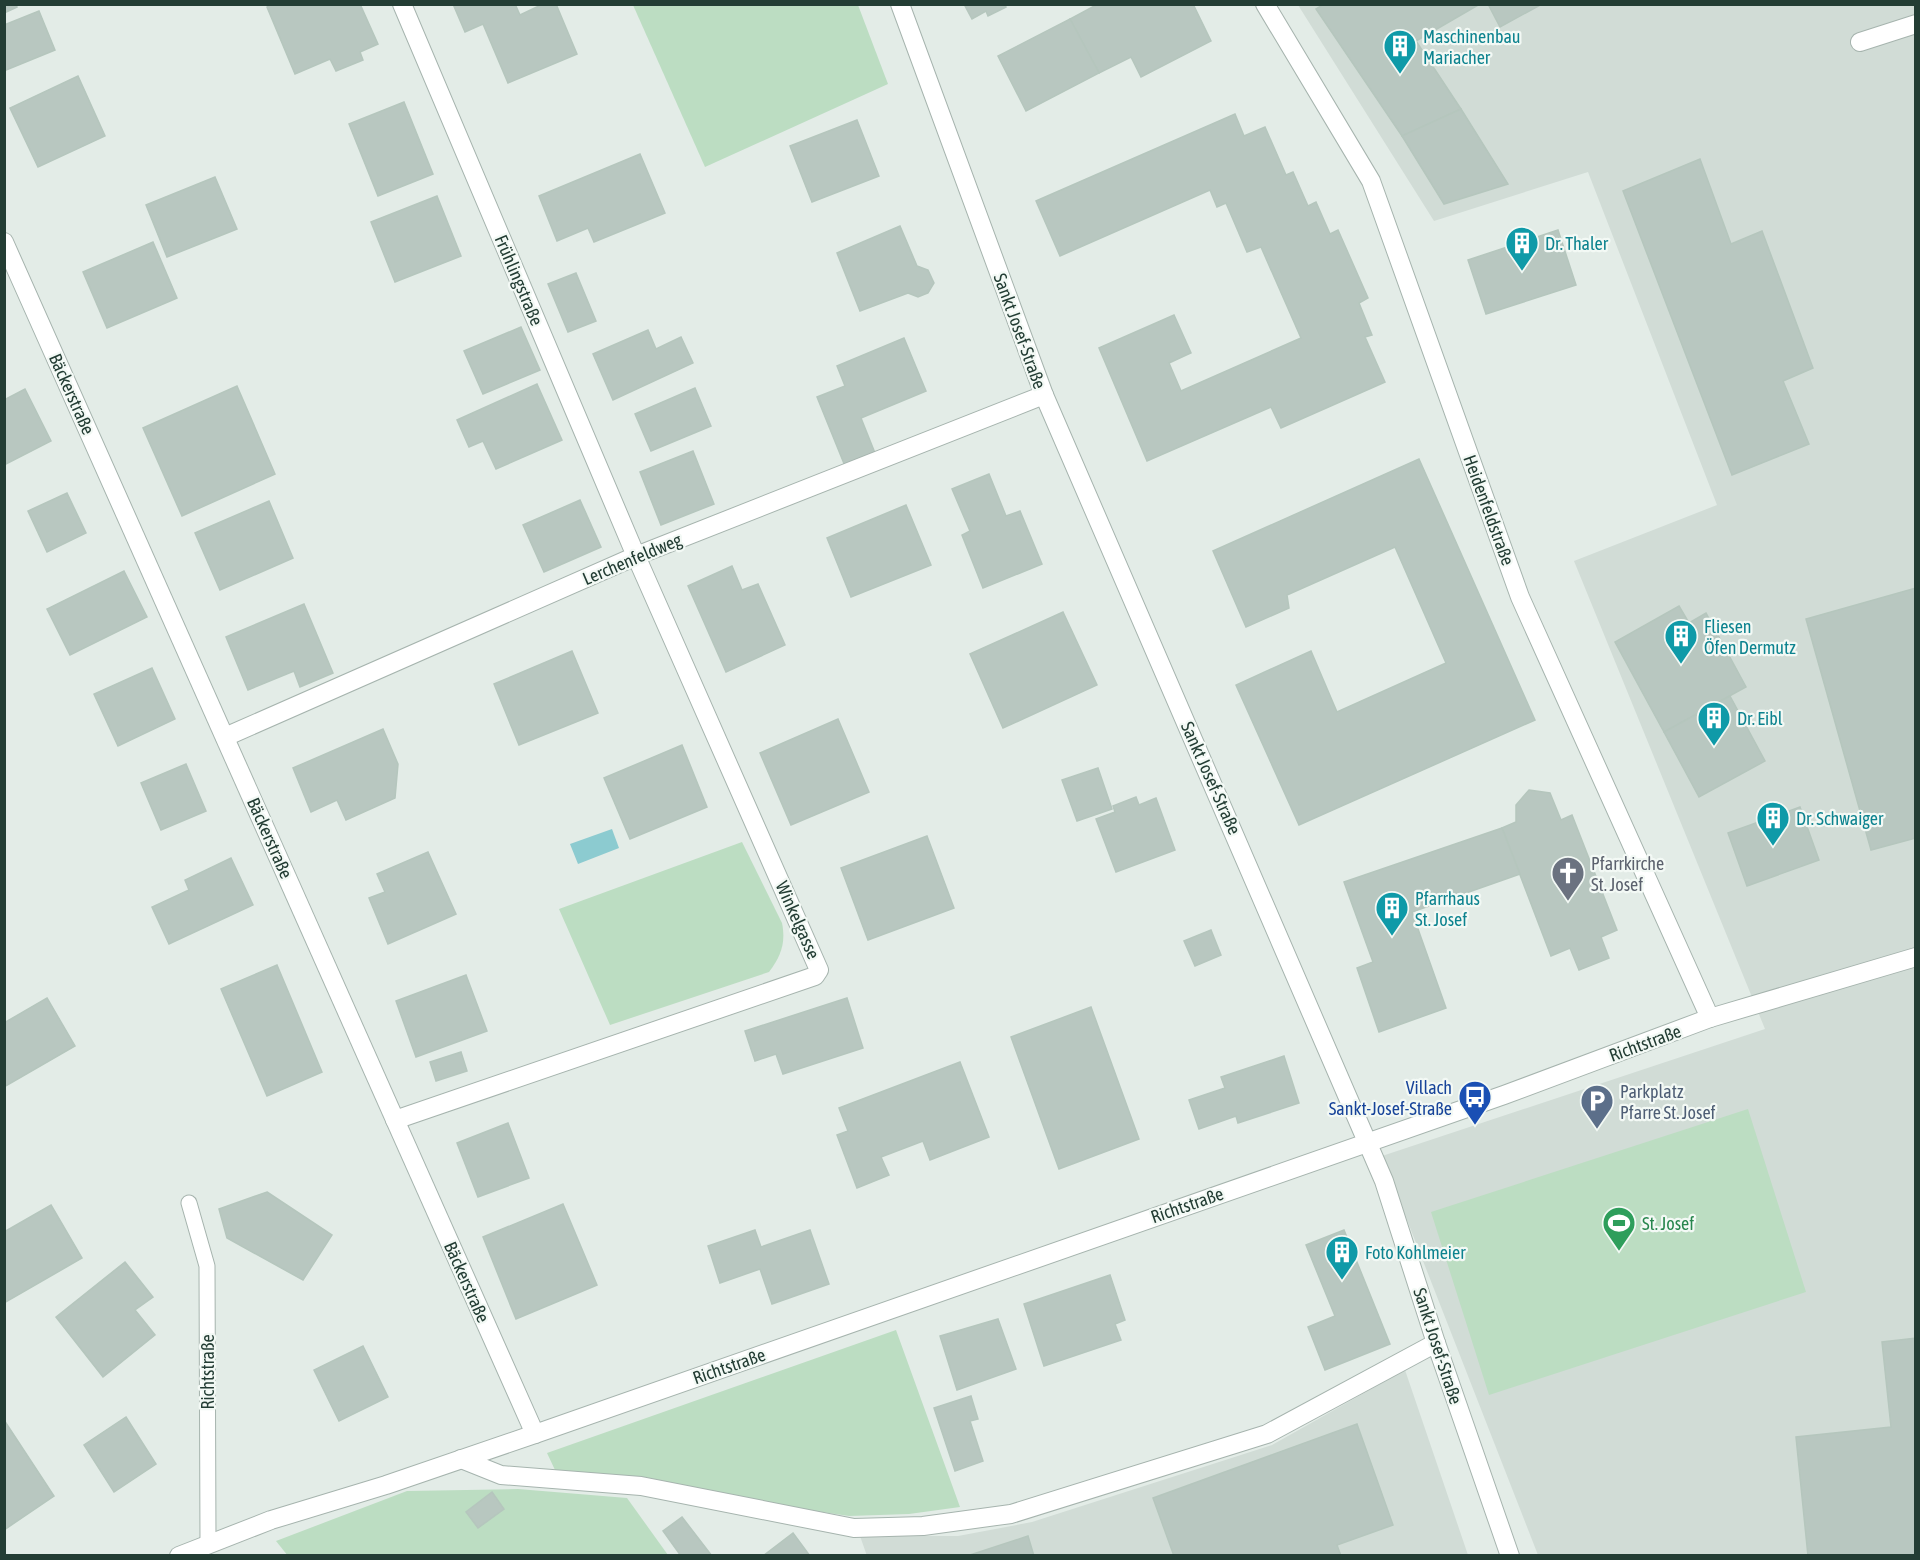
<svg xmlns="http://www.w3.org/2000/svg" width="1920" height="1560" viewBox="0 0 1920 1560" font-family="'Asap Condensed',sans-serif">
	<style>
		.built { fill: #d1dcd6 }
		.green { fill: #bcddc2 }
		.water { fill: #8ccbd0 }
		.building { fill: #b8c7c0; stroke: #b5c6bd; stroke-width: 1.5 }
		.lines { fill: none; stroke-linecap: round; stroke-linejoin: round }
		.lane-casing { stroke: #a6b4ae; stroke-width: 17 }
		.street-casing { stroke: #a6b4ae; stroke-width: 20 }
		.lane { stroke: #fff; stroke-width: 15 }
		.street { stroke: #fff; stroke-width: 18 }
		.labels { text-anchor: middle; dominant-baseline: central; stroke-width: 4.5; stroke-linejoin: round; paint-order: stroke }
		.culture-label { font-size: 18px; fill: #0d838f; stroke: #f3f9f5; text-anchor: start }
		.street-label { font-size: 18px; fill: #233d34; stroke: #f3f9f5 }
		.worship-label { font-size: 18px; fill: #5b616d; stroke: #f3f9f5; text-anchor: start }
		.transit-label { font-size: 18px; fill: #164399; stroke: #f3f9f5; text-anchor: end }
		.service-label { font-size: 18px; fill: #4e5e75; stroke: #f3f9f5; text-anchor: start }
		.leisure-label { font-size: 18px; fill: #27864d; stroke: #f3f9f5; text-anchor: start }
	</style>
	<rect width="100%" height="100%" fill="#e3ece7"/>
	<g class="built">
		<polygon points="1298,5 1915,5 1915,1555 1538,1555 1382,1156 1765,1029 1574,561 1717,505 1588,172 1434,221"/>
		<polygon points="1405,1370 1468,1555 867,1556 860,1536 958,1536 1032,1522 1272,1445"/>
	</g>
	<g class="green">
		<polygon points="633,5 858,5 888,84 705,167"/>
		<path d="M742,842l40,81c4,20 -1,33 -13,49l-159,53 -51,-116z"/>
		<polygon points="1748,1109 1806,1292 1489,1395 1431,1212"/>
		<polygon points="896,1330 960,1507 909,1514 849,1516 775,1505 650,1478 555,1470 547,1453"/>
		<polygon points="518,1489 627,1498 668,1555 288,1556 276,1541 407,1491"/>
	</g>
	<polygon class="water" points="612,829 619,848 578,864 570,844"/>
	<g class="building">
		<polygon points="4,4 16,4 17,7 4,13"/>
		<polygon points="272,4 360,4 378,44 360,52 363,60 336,71 330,59 295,74 267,7"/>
		<polygon points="453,4 515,4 520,15 543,4 556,4 577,54 508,83 483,24 465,32"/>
		<polygon points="964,4 1005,4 1006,7 988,16 986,11 972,19"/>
		<polygon points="1098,4 1193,4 1211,41 1141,77 1131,57 1099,73 1070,19"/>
		<polygon points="1324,4 1480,4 1416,41 1461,109 1402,136 1316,9"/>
		<polygon points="1488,4 1542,4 1500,27"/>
		<polygon points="39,11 55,50 4,71 4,25"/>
		<polygon points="1070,19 1099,73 1026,111 998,56"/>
		<polygon points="78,76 105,136 38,167 10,108"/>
		<polygon points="404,102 433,174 378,196 349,124"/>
		<polygon points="1461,109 1508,184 1444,204 1402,136"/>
		<polygon points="1235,114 1244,136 1265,127 1286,175 1293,172 1308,206 1316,202 1330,234 1338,230 1368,298 1359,303 1372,335 1365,337 1385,382 1281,428 1271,407 1147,461 1099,348 1174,315 1191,353 1169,363 1181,391 1301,338 1261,247 1247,252 1226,203 1217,207 1210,190 1060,256 1036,201"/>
		<polygon points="857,120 879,176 812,202 790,146"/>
		<polygon points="640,154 665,213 594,242 588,228 557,241 539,196"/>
		<polygon points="1700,159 1731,244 1762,231 1813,368 1783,381 1809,444 1732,475 1623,191"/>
		<polygon points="215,177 237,229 167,257 146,205"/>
		<polygon points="437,196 461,256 395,282 371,222"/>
		<polygon points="900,226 917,266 928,270 934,283 928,293 918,297 908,293 860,311 837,253"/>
		<polygon points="1558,230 1576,285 1486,314 1468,260"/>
		<polygon points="153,242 177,298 107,328 83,272"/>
		<polygon points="576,273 596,321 568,332 548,284"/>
		<polygon points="521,327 540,370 483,394 464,351"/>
		<polygon points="648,330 656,349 681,337 693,363 613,400 593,354"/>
		<polygon points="904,338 926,391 861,418 875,453 845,466 817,397 845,386 837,366"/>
		<polygon points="537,384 562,440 496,469 483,441 469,447 457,420"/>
		<polygon points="237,386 275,474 182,516 143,428"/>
		<polygon points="695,388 711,426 651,451 635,414"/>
		<polygon points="25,389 51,441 4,465 4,400"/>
		<polygon points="693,451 714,504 661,525 640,472"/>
		<polygon points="1419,459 1535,720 1299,825 1236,685 1311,651 1337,712 1446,663 1395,547 1287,595 1289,608 1246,627 1213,551"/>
		<polygon points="989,474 1006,516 1020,511 1042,564 983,588 962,535 970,531 952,489"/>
		<polygon points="67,493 86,533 47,552 28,511"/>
		<polygon points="580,500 601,547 544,572 523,525"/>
		<polygon points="269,501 293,558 220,590 195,533"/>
		<polygon points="906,505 931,565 851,597 827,538"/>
		<polygon points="732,566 742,590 758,584 785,645 726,672 688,586"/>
		<polygon points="124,571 147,617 70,655 47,609"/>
		<polygon points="1916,588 1916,838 1871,850 1806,619"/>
		<polygon points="304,604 333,673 300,687 294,671 248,690 226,637"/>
		<polygon points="1679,606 1689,623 1706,613 1746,687 1664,732 1615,642"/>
		<polygon points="1063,612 1097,685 1003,728 970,654"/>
		<polygon points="572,651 598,713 519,745 494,684"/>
		<polygon points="152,668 175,719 118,746 94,694"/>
		<polygon points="1730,696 1765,761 1699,797 1664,732"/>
		<polygon points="838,719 869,792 791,825 760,753"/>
		<polygon points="383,729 398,764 395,798 346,820 337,800 311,812 293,768"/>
		<polygon points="682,745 707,807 630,839 604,778"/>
		<polygon points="186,764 206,811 161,830 141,783"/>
		<polygon points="1098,768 1112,809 1077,821 1062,780"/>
		<polygon points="1529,790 1550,793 1561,820 1572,815 1617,930 1601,937 1609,958 1579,970 1570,948 1551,956 1502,828 1516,822 1516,805"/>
		<polygon points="1136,797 1139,805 1156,798 1175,850 1116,872 1096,819 1115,812 1113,806"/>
		<polygon points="1800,807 1819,860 1747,886 1728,833"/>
		<polygon points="1502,828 1520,874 1412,912 1446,1008 1379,1032 1357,968 1373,962 1344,882"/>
		<polygon points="927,836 954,908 868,940 841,868"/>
		<polygon points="428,852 456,914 388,944 369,898 385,892 377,874"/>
		<polygon points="231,858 253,905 169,944 152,907 189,890 185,880"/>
		<polygon points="1211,930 1221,955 1195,966 1184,941"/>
		<polygon points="277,965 322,1072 267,1096 221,989"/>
		<polygon points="466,975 487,1031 416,1057 396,1001"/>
		<polygon points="47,998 75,1046 4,1087 4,1023"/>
		<polygon points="847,998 863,1048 783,1074 776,1054 755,1061 745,1031"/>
		<polygon points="1091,1007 1139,1139 1059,1169 1011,1037"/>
		<polygon points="461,1052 467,1071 436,1081 430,1062"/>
		<polygon points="1284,1056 1299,1103 1238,1123 1236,1116 1199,1129 1189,1100 1225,1088 1221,1077"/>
		<polygon points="960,1062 989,1137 930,1160 923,1141 881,1157 889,1175 857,1188 837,1135 848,1131 839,1108"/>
		<polygon points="508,1123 529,1178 478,1197 457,1143"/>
		<polygon points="267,1192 332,1235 303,1280 227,1238 219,1209"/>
		<polygon points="563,1204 597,1285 516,1319 483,1237"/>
		<polygon points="51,1205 82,1258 4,1303 4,1232"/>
		<polygon points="755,1230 761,1247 810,1230 829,1284 772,1304 760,1269 720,1283 708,1246"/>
		<polygon points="1344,1230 1390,1344 1325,1370 1308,1327 1335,1316 1306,1245"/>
		<polygon points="125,1262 153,1297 135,1310 155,1335 103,1377 56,1317"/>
		<polygon points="1110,1275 1125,1320 1115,1324 1121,1340 1044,1366 1024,1304"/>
		<polygon points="998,1319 1016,1369 957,1390 940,1336"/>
		<polygon points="1916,1338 1916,1556 1808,1556 1796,1437 1891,1427 1882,1342"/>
		<polygon points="363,1346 388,1397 339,1421 314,1370"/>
		<polygon points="971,1396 978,1419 970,1421 983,1461 955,1471 934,1408"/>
		<polygon points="126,1417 156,1464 114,1492 84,1445"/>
		<polygon points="4,1420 54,1496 4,1530"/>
		<polygon points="1357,1424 1393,1525 1337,1545 1341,1556 1174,1556 1153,1498"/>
		<polygon points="492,1492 504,1509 478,1528 466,1512"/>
		<polygon points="682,1517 712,1556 681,1556 663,1531"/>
		<polygon points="793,1533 810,1556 763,1556"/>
		<polygon points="1028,1536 1034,1556 967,1556"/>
	</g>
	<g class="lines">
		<g class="lane-casing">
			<polyline id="lane" points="189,1203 207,1266 208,1543"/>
		</g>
		<g class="street-casing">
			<g id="street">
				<polyline points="900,4 1044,395 1384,1181 1436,1343 1510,1556"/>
				<polyline points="1265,4 1371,181 1520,597 1710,1018"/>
				<polyline points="1860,42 1916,24"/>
				<polyline points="4,242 535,1434"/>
				<polyline points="225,737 636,556 1044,395"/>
				<polyline points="395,1120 815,976 819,970 636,556 402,4"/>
				<polyline points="461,1459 501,1475 641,1486 854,1528 923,1526 1011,1514 1267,1434 1436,1343"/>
				<polyline points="179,1556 271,1520 386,1485 535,1434 1504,1095 1710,1018 1916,957"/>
			</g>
		</g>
		<use href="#lane" class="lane"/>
		<use href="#street" class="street"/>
	</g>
	<defs>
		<g id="building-pin" transform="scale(1.725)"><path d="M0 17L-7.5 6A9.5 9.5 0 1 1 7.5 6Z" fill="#0f9aa8" stroke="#f3f9f5"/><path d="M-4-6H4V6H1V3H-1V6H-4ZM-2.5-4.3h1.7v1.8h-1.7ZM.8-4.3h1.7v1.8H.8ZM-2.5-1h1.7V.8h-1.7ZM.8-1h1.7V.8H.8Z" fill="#fff"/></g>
		<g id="church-pin" transform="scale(1.725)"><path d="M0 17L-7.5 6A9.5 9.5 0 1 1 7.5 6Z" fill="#6b7280" stroke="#f3f9f5"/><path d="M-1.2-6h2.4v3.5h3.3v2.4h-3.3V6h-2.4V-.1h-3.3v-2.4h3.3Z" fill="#fff"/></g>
		<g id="bus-pin" transform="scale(1.725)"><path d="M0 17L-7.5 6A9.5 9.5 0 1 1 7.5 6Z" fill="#1a4fb4" stroke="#f3f9f5"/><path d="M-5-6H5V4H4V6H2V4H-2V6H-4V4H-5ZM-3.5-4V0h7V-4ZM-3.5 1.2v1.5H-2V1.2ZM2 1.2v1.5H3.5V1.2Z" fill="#fff"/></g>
		<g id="parking-pin" transform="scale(1.725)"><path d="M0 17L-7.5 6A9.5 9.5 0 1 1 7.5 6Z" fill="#5c6f8a" stroke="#f3f9f5"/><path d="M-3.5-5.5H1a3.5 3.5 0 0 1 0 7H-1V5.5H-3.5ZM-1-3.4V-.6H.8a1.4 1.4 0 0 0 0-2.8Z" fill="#fff"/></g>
		<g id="stadium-pin" transform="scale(1.725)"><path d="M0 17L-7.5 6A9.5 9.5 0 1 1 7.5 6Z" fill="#2e9e5b" stroke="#f3f9f5"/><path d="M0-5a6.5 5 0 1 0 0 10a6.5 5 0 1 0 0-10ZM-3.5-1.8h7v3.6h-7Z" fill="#fff"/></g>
	</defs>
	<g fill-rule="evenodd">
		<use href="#building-pin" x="1400" y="46"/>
		<use href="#building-pin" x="1522" y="243"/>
		<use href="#building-pin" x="1681" y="636"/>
		<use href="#building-pin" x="1714" y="718"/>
		<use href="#building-pin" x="1773" y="818"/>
		<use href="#church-pin" x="1568" y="873"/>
		<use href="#building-pin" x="1392" y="908"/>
		<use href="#bus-pin" x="1475" y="1097"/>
		<use href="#parking-pin" x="1597" y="1101"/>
		<use href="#stadium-pin" x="1619" y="1223"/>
		<use href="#building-pin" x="1342" y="1252"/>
	</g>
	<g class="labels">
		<g class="culture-label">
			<text x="1423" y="36">Maschinenbau<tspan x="1423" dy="21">Mariacher</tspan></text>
			<text x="1545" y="243">Dr. Thaler</text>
			<text x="1704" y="626">Fliesen<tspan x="1704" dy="21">Öfen Dermutz</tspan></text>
			<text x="1737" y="718">Dr. Eibl</text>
			<text x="1796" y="818">Dr. Schwaiger</text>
			<text x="1415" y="898">Pfarrhaus<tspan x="1415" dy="21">St. Josef</tspan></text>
			<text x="1365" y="1252">Foto Kohlmeier</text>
		</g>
		<g class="street-label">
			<text transform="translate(519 280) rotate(67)">Frühlingstraße</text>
			<text transform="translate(1020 331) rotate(70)">Sankt Josef-Straße</text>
			<text transform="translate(72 394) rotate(66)">Bäckerstraße</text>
			<text transform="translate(1489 510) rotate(70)">Heidenfeldstraße</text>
			<text transform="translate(632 559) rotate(-23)">Lerchenfeldweg</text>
			<text transform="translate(1211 778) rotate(66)">Sankt Josef-Straße</text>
			<text transform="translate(270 838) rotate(66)">Bäckerstraße</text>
			<text transform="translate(798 920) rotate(66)">Winkelgasse</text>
			<text transform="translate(1645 1043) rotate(-20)">Richtstraße</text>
			<text transform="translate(1187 1205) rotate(-19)">Richtstraße</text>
			<text transform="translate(467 1282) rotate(66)">Bäckerstraße</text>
			<text transform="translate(1438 1346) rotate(72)">Sankt Josef-Straße</text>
			<text transform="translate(729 1366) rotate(-19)">Richtstraße</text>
			<text transform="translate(207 1372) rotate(-90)">Richtstraße</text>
		</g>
		<g class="worship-label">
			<text x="1591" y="863">Pfarrkirche<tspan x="1591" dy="21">St. Josef</tspan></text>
		</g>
		<g class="transit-label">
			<text x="1452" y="1087">Villach<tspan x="1452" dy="21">Sankt-Josef-Straße</tspan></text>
		</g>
		<g class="service-label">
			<text x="1620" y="1091">Parkplatz<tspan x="1620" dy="21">Pfarre St. Josef</tspan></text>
		</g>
		<g class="leisure-label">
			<text x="1642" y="1223">St. Josef</text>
		</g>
	</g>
	<rect width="1920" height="1560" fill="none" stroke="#233d34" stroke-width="12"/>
</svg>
